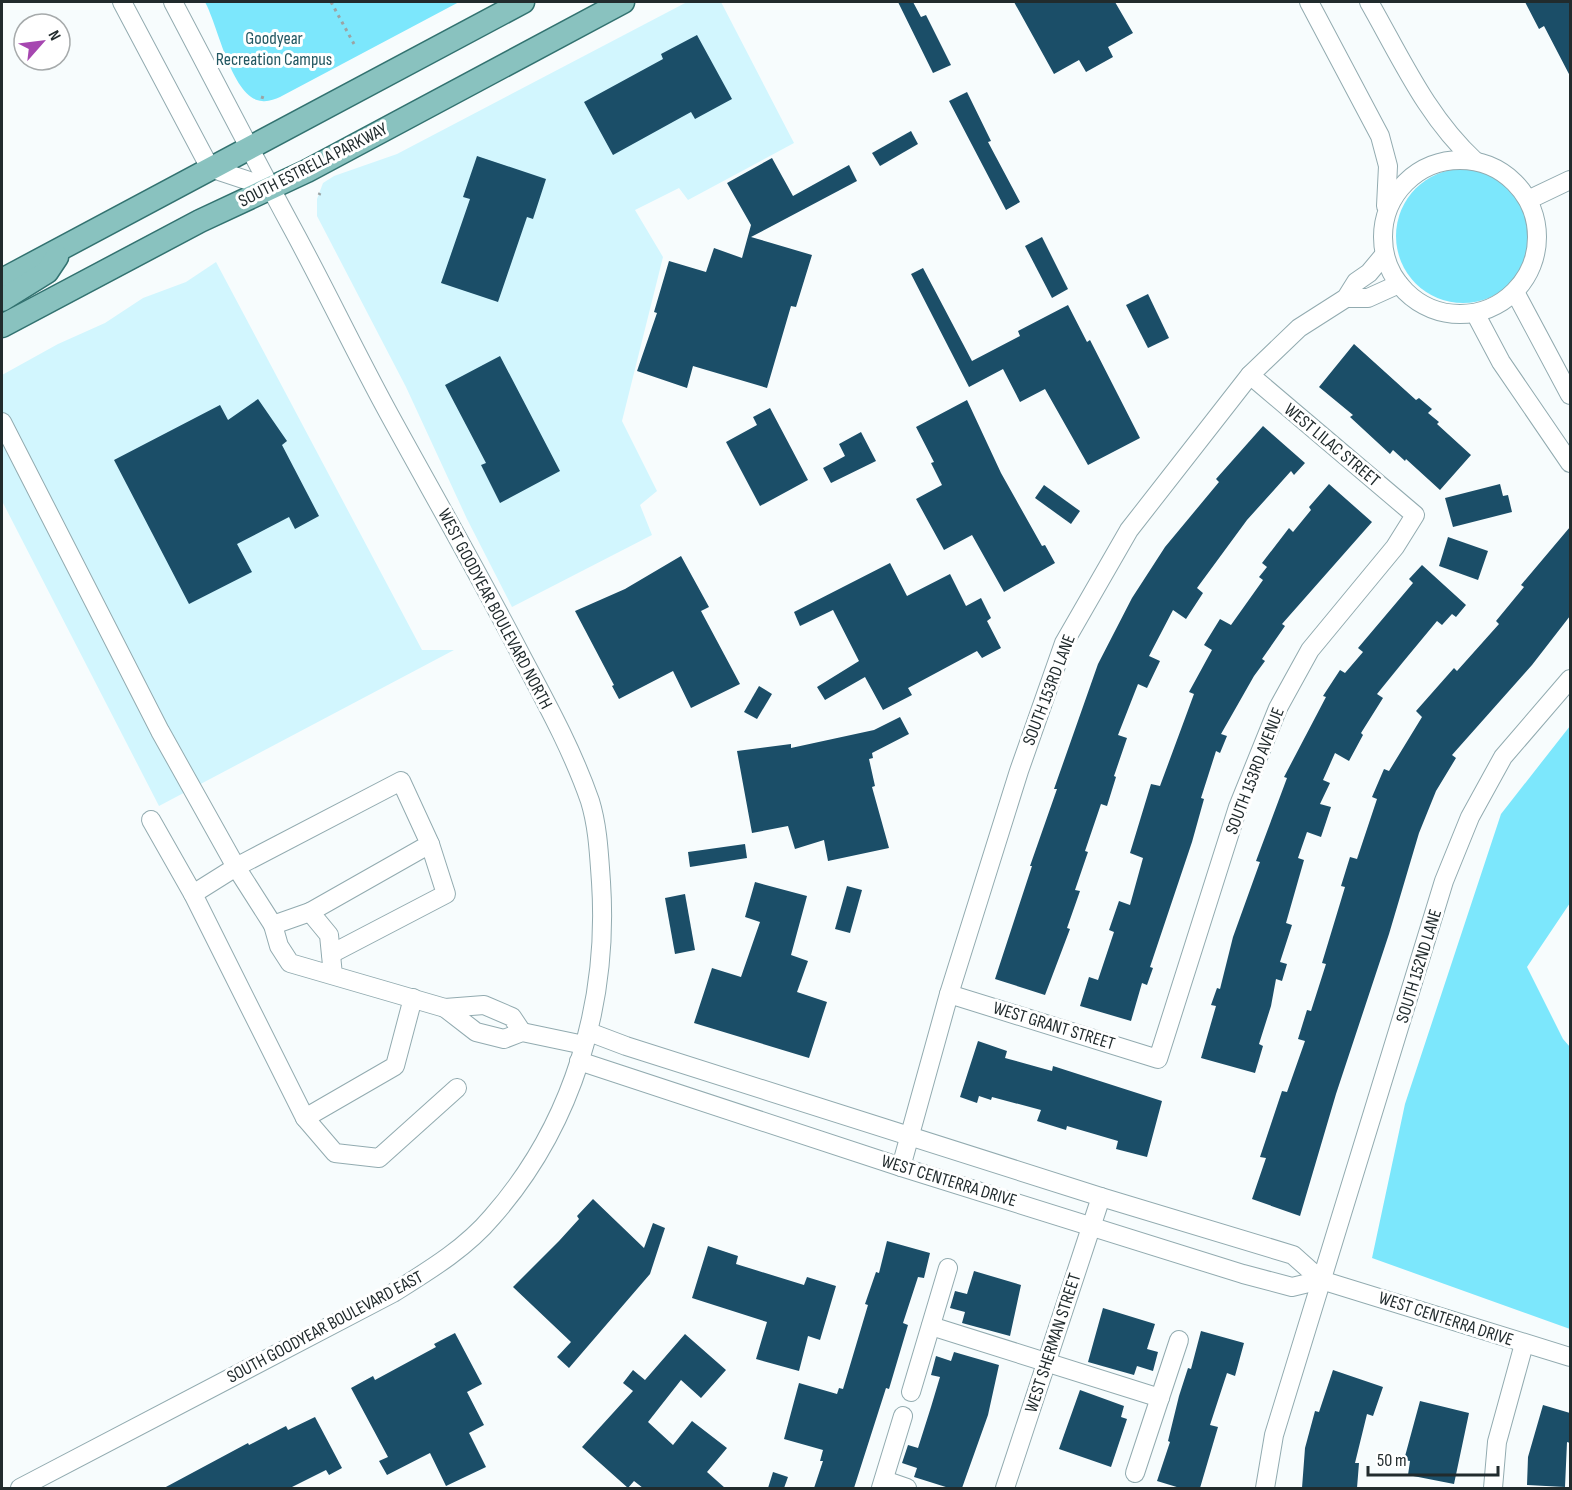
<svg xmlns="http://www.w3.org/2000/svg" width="1572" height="1490" viewBox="0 0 1572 1490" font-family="'Sofia Sans Condensed',sans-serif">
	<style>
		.built { fill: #d2f6fe }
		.green { fill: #7ce7fc }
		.building { fill: #1b4e68 }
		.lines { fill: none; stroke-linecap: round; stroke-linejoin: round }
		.minor-casing { stroke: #92abb0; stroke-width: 20 }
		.major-casing { stroke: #327270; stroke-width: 25 }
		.path { stroke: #9ba3a4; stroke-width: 3; stroke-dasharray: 3 4.5; stroke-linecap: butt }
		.minor { stroke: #fff; stroke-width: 18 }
		.major { stroke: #89c2bf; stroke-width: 22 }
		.labels { text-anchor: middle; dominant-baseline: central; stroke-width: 6; stroke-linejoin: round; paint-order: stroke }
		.park-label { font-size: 18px; fill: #235862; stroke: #fff }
		.street-label { font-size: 18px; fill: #212b2d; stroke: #fff }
	</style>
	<rect width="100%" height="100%" fill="#f7fcfd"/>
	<g class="built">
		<polygon points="687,2 721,2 794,143 688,200 679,188 635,210 663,257 622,421 657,491 640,505 652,535 512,607 467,519 406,387 317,216 317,199 323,183 334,176 397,154"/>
		<polygon points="216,262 422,650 454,650 159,806 2,501 2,375 58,344 105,323 143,298 186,282"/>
	</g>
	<g class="green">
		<path d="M205,2h254l-179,95c-5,2 -12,5 -18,4 -30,-2 -44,-76 -57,-99z"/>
		<circle cx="1463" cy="236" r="67"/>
		<polygon points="1570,726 1570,903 1527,967 1563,1039 1570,1047 1570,1329 1372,1258 1405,1104 1501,814"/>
	</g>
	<g class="building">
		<polygon points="898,2 913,2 921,17 926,15 951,65 933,73"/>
		<polygon points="1014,2 1115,2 1133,33 1108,47 1113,57 1086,72 1079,60 1054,74"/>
		<polygon points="1525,2 1570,2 1570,76 1544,26 1539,29"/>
		<polygon points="697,35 732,99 695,119 691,112 613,155 584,102 663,59 661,54"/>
		<polygon points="967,92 991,141 988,142 1020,202 1006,210 949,101"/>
		<polygon points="911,131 918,144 880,166 872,153"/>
		<polygon points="477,156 546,179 533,219 527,217 498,302 441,283 470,199 463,197"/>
		<polygon points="772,158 793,196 849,165 857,181 751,237 812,255 796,307 791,306 767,388 693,366 687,388 637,371 657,313 654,312 669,261 706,272 714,248 742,258 751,225 727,183"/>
		<polygon points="1042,237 1068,289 1052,298 1025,246"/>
		<polygon points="923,268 972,361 1020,336 1018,331 1068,305 1087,342 1090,340 1140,438 1088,465 1045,389 1020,402 1003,369 969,387 911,274"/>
		<polygon points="1148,294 1169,338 1148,348 1126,305"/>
		<polygon points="1354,344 1416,400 1419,398 1432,409 1428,413 1439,422 1437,424 1471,455 1440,490 1406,459 1405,461 1393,450 1390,454 1350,417 1353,415 1319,387"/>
		<polygon points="500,356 560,471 500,503 481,465 486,463 445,385"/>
		<polygon points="258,399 287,441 282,445 319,516 295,529 289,517 237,544 252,572 189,604 114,460 220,405 228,420"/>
		<polygon points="967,400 1001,473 1042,546 1045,545 1055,563 1004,592 972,535 944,550 916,499 942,485 931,463 934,462 916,427"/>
		<polygon points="770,408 808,480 760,506 726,442 757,425 753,417"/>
		<polygon points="1263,426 1305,463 1294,475 1291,471 1247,520 1197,588 1203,593 1186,619 1173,610 1149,656 1160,661 1147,688 1138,684 1118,735 1127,738 1114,776 1116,777 1107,806 1101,804 1085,851 1088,852 1075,890 1080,891 1067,928 1070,929 1045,995 995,979 1032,866 1030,866 1057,789 1054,789 1098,664 1132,598 1165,547 1219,482 1216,479"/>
		<polygon points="861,432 876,461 831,483 823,468 845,456 839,444"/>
		<polygon points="1329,484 1372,522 1282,624 1285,626 1262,659 1265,661 1254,676 1221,734 1227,736 1220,753 1216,751 1201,798 1204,799 1192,842 1150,967 1153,968 1147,985 1142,983 1131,1021 1080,1006 1089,977 1098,980 1114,932 1109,930 1119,901 1130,905 1143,858 1130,853 1151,784 1160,786 1194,694 1189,692 1212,650 1204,645 1220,619 1231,625 1263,580 1259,577 1267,567 1262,563 1289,528 1293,532 1311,510 1309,507"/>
		<polygon points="1500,484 1503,496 1508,495 1512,512 1453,527 1445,498"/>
		<polygon points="1044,485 1080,511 1071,524 1035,498"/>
		<polygon points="1570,527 1570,616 1532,665 1452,755 1456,758 1436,791 1419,833 1389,934 1336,1094 1300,1216 1252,1199 1266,1158 1260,1157 1282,1091 1287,1092 1305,1041 1298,1039 1307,1010 1311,1011 1326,964 1322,963 1345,887 1341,886 1350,857 1357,859 1377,799 1372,797 1384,769 1389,771 1422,717 1416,711 1454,668 1457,671 1499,624 1496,621 1524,587 1521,585"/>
		<polygon points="1448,537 1488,551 1478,580 1439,566"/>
		<polygon points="681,556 709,607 701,611 740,684 691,708 673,671 619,699 612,686 614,685 575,611 625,589"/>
		<polygon points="890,563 907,596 950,574 966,606 981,598 991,618 987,621 1001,648 982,658 977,651 908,688 912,695 883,710 865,677 825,700 817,687 859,661 833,610 800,626 794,612"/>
		<polygon points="1422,565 1466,605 1456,617 1452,614 1442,625 1437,621 1403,662 1377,694 1383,698 1361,733 1363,735 1349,761 1335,753 1323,780 1330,783 1320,804 1331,807 1321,837 1307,832 1298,858 1304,860 1286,923 1292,925 1280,962 1287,964 1282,981 1276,979 1271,1006 1259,1044 1263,1046 1255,1073 1201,1058 1216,1006 1211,1005 1217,988 1220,989 1233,937 1260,862 1256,861 1287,778 1284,777 1326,697 1323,696 1340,670 1345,673 1363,652 1358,648 1413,583 1409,579"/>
		<polygon points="759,686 772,694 757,719 744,712"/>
		<polygon points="900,717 909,734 872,753 873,758 869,759 875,786 872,787 889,848 828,861 824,840 795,849 788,826 752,833 737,751 791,744 791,748 874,730"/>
		<polygon points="745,844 747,858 690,867 688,852"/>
		<polygon points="755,882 807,896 791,955 808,961 797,992 827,1002 809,1058 694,1023 712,968 741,977 760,922 745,917"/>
		<polygon points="847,886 862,890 850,933 835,929"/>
		<polygon points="685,894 695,950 675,954 665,898"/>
		<polygon points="978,1041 1007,1051 1005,1058 1052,1071 1053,1066 1162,1101 1147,1157 1116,1149 1118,1141 1067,1126 1066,1130 1037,1121 1041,1110 992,1097 991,1100 979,1096 977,1103 960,1097"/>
		<polygon points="593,1199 644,1248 653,1223 665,1228 650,1274 569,1368 557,1357 571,1342 513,1287 559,1241 579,1219 577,1216"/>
		<polygon points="887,1241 930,1253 924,1278 918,1277 903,1323 908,1325 889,1389 886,1388 854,1488 814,1488 823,1461 820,1461 823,1450 784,1439 799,1383 837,1394 839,1388 843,1389 868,1305 865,1304 876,1272 879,1273"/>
		<polygon points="708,1246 738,1256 736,1264 804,1285 807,1277 836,1286 820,1340 808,1336 799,1371 756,1359 767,1322 692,1298"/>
		<polygon points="974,1271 1021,1285 1010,1336 962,1323 965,1312 950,1308 955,1291 967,1294"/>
		<polygon points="1103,1308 1155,1324 1147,1349 1158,1352 1153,1371 1137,1366 1134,1375 1088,1362"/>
		<polygon points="1201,1331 1244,1343 1235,1376 1227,1373 1210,1425 1218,1427 1200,1488 1180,1488 1157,1481 1170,1442 1168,1441 1179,1396 1188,1368 1191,1369"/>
		<polygon points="455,1333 482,1384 467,1392 484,1425 469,1433 486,1467 446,1486 430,1453 387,1475 379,1461 388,1457 351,1388 373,1376 375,1380 436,1347 434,1344"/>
		<polygon points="685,1334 726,1370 701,1398 681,1380 648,1422 673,1445 692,1421 727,1448 707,1472 725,1488 643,1488 634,1481 628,1488 582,1447 633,1391 623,1383 633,1370 645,1380"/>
		<polygon points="954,1352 999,1365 988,1415 962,1488 949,1488 914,1477 917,1468 902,1463 908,1445 918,1448 931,1407 940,1377 931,1375 936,1356 951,1361"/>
		<polygon points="1333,1370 1383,1387 1373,1416 1367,1414 1355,1463 1359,1463 1357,1488 1302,1488 1305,1448 1315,1411 1319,1412"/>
		<polygon points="1080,1390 1124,1406 1121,1417 1127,1419 1111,1467 1059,1449"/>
		<polygon points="1420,1401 1469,1413 1454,1484 1408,1475 1410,1461 1404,1460"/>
		<polygon points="1543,1405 1570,1413 1570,1443 1567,1442 1565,1487 1527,1485 1528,1457"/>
		<polygon points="315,1417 342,1468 329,1475 326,1470 290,1488 164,1488 248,1443 249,1445 286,1426 288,1430"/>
		<polygon points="773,1472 788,1477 784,1488 768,1488"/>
	</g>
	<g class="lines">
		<g class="minor-casing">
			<g id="minor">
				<polyline points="122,2 210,168 270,188"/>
				<polyline points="1309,2 1380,136 1388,166 1386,206"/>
				<path d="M1369,2c32,56 58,115 106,159"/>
				<circle cx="1460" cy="237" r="77"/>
				<polyline points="1528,200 1570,180"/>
				<polyline points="1515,292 1570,395"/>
				<polyline points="1346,298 1368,298 1399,284"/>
				<polyline points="1475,313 1501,362 1570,463"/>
				<polyline points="2,422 160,731 236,867 401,781 430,844 310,912"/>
				<polyline points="151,820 193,894"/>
				<polyline points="273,925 236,867 193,894 305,1118"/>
				<polyline points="331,954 446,894 430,844"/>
				<polyline points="333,975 329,935 310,912 273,925 279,946 290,963 445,1008 484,1005 512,1017 522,1032"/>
				<polyline points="949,994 1158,1059 1238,807 1278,708 1310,650 1395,547 1415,515 1250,375"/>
				<polyline points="413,998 395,1066 305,1118 335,1153 379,1158 457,1088"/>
				<polyline points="445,1008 476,1032 504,1039 522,1032 584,1045"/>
				<polyline points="589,1032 626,1046 1101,1197 1293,1255 1321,1280 1570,1357"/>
				<polyline points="579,1061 901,1167 1243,1274 1292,1287 1321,1280"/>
				<polyline points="901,1167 949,994 1019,771 1064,643 1129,530 1250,375 1299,328 1346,298 1356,282 1369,273 1384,255"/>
				<polyline points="931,1326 1160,1398"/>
				<polyline points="911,1392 948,1268"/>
				<polyline points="1135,1473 1179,1340"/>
				<polyline points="884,1480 907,1488"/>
				<path d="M20,1488l373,-195c35,-22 72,-44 99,-76 81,-92 117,-214 109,-335 -2,-27 -3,-55 -11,-81 -17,-49 -42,-95 -66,-140 -43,-83 -90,-165 -135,-247 -34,-62 -65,-128 -99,-190 -40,-74 -78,-148 -117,-222"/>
				<polyline points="881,1488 903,1416"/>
				<polyline points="1005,1488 1101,1197"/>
				<polyline points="1265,1488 1274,1435 1444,881 1470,817 1503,757 1570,679"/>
				<polyline points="1493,1488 1497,1442 1524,1344"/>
			</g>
		</g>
		<g class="major-casing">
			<g id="major">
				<polyline points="2,280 523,2"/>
				<polyline points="2,300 47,272 57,257"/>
				<polyline points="2,326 200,221 307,171 623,2"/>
			</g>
		</g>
		<g class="path">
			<polyline points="331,2 354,44"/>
			<polyline points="261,97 264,98"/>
			<polyline points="319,195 320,193"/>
		</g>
		<use href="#minor" class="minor"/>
		<use href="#major" class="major"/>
	</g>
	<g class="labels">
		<g class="park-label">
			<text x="274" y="38">Goodyear<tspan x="274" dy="21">Recreation Campus</tspan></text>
		</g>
		<g class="street-label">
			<text transform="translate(313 165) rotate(-27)">SOUTH ESTRELLA PARKWAY</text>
			<text transform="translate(1332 445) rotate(40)">WEST LILAC STREET</text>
			<text transform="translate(495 609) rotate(62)">WEST GOODYEAR BOULEVARD NORTH</text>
			<text transform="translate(1049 690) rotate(-69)">SOUTH 153RD LANE</text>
			<text transform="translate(1255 771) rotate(-69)">SOUTH 153RD AVENUE</text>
			<text transform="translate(1419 966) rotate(-73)">SOUTH 152ND LANE</text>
			<text transform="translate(1054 1026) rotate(17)">WEST GRANT STREET</text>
			<text transform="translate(949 1181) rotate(17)">WEST CENTERRA DRIVE</text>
			<text transform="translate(1446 1319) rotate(18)">WEST CENTERRA DRIVE</text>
			<text transform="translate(325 1327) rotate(-28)">SOUTH GOODYEAR BOULEVARD EAST</text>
			<text transform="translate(1053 1343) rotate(-72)">WEST SHERMAN STREET</text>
		</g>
	</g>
	<rect width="1572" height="1490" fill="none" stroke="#212b2d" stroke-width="6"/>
	<g transform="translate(42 42) rotate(62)"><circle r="28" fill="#ffffff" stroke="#a6aaab" stroke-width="1.5"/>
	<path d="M0-4.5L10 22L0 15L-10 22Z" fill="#a647b0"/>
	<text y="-9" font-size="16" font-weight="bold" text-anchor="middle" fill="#212b2d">N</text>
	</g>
	<path d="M1368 1466v9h130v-9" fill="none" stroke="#212b2d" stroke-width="3"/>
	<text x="1377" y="1466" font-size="18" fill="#212b2d" stroke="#ffffff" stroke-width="4.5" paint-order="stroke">50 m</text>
</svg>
